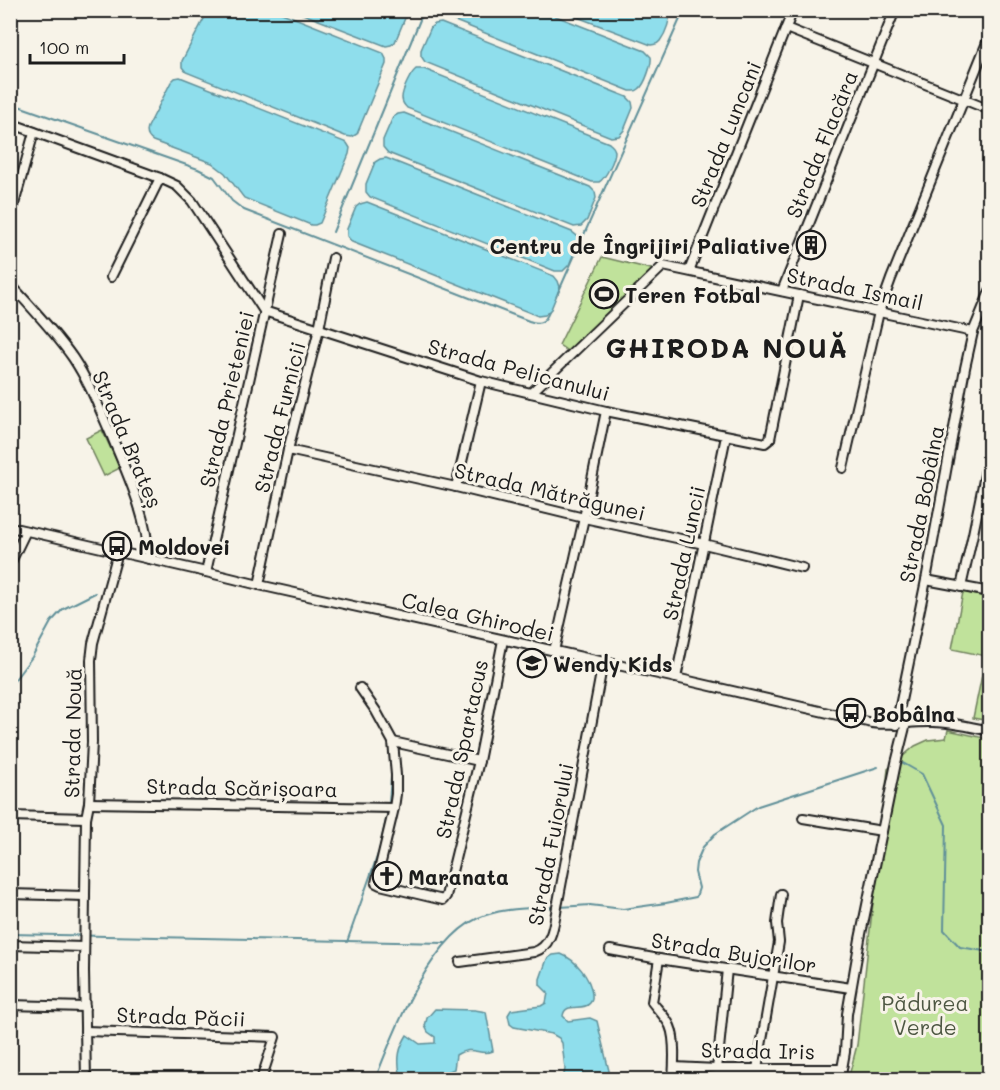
<svg xmlns="http://www.w3.org/2000/svg" width="1000" height="1090" viewBox="0 0 1000 1090" font-family="Mali,sans-serif">
	<style>
		.green { fill: #c0e29b; stroke: #6e7f5c; stroke-width: 1.5 }
		.water { fill: #8fdeec; stroke: #619099; stroke-width: 1.5 }
		.lines { fill: none; stroke-linecap: round; stroke-linejoin: round }
		.stream { stroke: #619099; stroke-width: 2 }
		.minor-casing { stroke: #1c1c1c; stroke-width: 12 }
		.minor { stroke: #f7f3e8; stroke-width: 8 }
		.labels { text-anchor: middle; dominant-baseline: central; stroke-width: 6; stroke-linejoin: round; paint-order: stroke }
		.street-label { font-size: 21px; fill: #1c1c1c; stroke: #f7f3e8 }
		.poi-label { font-size: 21px; font-weight: bold; fill: #1c1c1c; stroke: #f7f3e8; text-anchor: start }
		.park-label { font-size: 21px; fill: #4d5742; stroke: #f7f3e8 }
		.district-label { font-size: 27px; font-weight: bold; letter-spacing: 1.5px; fill: #1c1c1c; stroke: #f7f3e8 }
	</style>
	<rect width="100%" height="100%" fill="#f7f3e8"/>
	<filter id="ink" filterUnits="userSpaceOnUse"><feTurbulence type="fractalNoise" baseFrequency=".0167" numOctaves="2"/><feDisplacementMap in="SourceGraphic" scale="12" xChannelSelector="R" yChannelSelector="G"/><feConvolveMatrix kernelMatrix="1 2 1 2 8 2 1 2 1" color-interpolation-filters="sRGB"/></filter>
	<g filter="url(#ink)">
		<g class="green">
			<polygon points="602,257 655,270 569,352 559,345"/>
			<polygon points="102,430 120,468 104,476 86,438"/>
			<polygon points="963,592 989,598 989,721 973,718 986,656 952,649"/>
			<polygon points="948,730 989,739 989,1079 848,1080 857,1045 888,769 915,746 928,740 946,738"/>
		</g>
		<g class="water">
			<path d="M669,10c2,9 -3,23 -9,31 -3,4 -4,3 -9,4l-90,-34z"/>
			<polygon points="208,11 277,11 383,53 386,59 386,64 357,134 352,137 345,136 186,72 182,67 182,61"/>
			<polygon points="295,11 408,11 395,42 391,45 386,46"/>
			<path d="M439,11h104l102,40 6,6c1,7 -6,28 -12,32 -3,3 -5,2 -9,2l-185,-74z"/>
			<polygon points="441,23 627,97 632,102 633,108 624,130 619,136 611,137 425,62 421,56 421,50 431,27 435,24"/>
			<path d="M416,69h8l185,74c3,3 5,3 6,8 0,8 -9,27 -16,31h-7l-185,-74c-3,-4 -5,-4 -5,-10 0,-7 8,-24 14,-29z"/>
			<path d="M180,77l167,66 3,5 -1,6 -29,69 -5,2h-4l-67,-27 -19,-25 -13,-10 -59,-22c-5,-3 -7,-8 -5,-14l23,-45 4,-4z"/>
			<polygon points="404,113 590,187 595,192 596,198 587,220 581,226 574,227 388,153 383,147 383,140 393,117 398,114"/>
			<polygon points="386,158 572,232 577,236 578,243 569,265 563,271 555,271 370,197 366,192 366,184 375,162 380,159"/>
			<polygon points="367,202 554,276 558,281 560,287 551,309 545,315 538,316 352,242 347,236 347,229 356,207 360,204"/>
			<path d="M561,954c15,6 29,23 31,40 0,4 1,6 -2,9 -7,9 -25,-2 -27,13l5,5 22,-3 7,3 14,58h-48l2,-10 -3,-26 -3,-5 -7,-4 -38,-7 -4,-3 -2,-9 3,-5 30,-4 5,-3 2,-10 -8,-8v-6l7,-20 6,-4z"/>
			<path d="M435,1009l40,1 11,2 7,39c-14,6 -20,-7 -37,4l-2,14 -7,3 -4,7h-34l-9,-6c-3,-15 -1,-25 7,-38l13,9 15,-1v-6l-7,-5 -3,-6 2,-8z"/>
		</g>
		<g class="lines">
			<g class="stream">
				<path d="M10,103l188,66 16,8 18,24 12,9 285,111c11,4 16,1 20,-9"/>
				<polyline points="333,232 424,10"/>
				<polyline points="558,293 684,10"/>
				<polyline points="10,686 32,657 51,622 63,609 95,593"/>
				<polyline points="903,763 922,774 946,825 944,930 960,947 990,952"/>
				<polyline points="389,803 391,777"/>
				<polyline points="560,907 590,905 623,909 666,903 696,897 699,888 695,872 696,863 703,847 715,834 758,806 878,767"/>
				<polyline points="10,934 445,943"/>
				<polyline points="347,942 379,851 388,811"/>
				<path d="M375,1080c19,-49 57,-149 111,-165 20,-7 47,-7 69,-8"/>
			</g>
			<g class="minor-casing">
				<g id="minor">
					<polyline points="786,28 990,110"/>
					<polyline points="10,123 160,178 177,186 192,201 264,311 481,381 606,411 765,443 770,439 799,295"/>
					<polyline points="10,219 34,132"/>
					<polyline points="689,271 793,10"/>
					<polyline points="111,277 160,178"/>
					<path d="M10,284c22,24 45,48 63,74 16,24 27,52 39,79 16,39 35,79 37,122"/>
					<polyline points="782,291 895,10"/>
					<polyline points="531,393 663,266 973,332"/>
					<polyline points="288,450 456,487 584,518 704,544 802,568"/>
					<polyline points="843,468 879,312 891,279 990,35"/>
					<polyline points="456,487 481,381"/>
					<path d="M10,527l196,45 53,13 417,93 196,45c22,3 40,-2 61,-1 19,0 38,5 57,9"/>
					<polyline points="10,564 26,531"/>
					<polyline points="206,572 282,234"/>
					<polyline points="926,580 990,592"/>
					<polyline points="259,585 288,450 319,329 333,258"/>
					<polyline points="961,587 973,534 990,450"/>
					<polyline points="554,651 584,518 606,411"/>
					<polyline points="676,678 726,436"/>
					<polyline points="360,688 376,711 393,742 396,775 396,794 394,808 376,883 380,885 443,900 446,896 479,761 503,640"/>
					<polyline points="896,725 926,580 965,368 973,332 990,291"/>
					<polyline points="393,742 479,761"/>
					<polyline points="89,803 394,808"/>
					<polyline points="10,816 86,818"/>
					<polyline points="803,818 882,831"/>
					<polyline points="10,894 85,896"/>
					<polyline points="10,945 84,947"/>
					<polyline points="610,950 659,959 851,988"/>
					<path d="M659,959l-7,43c6,8 14,15 18,24 6,13 4,39 3,54"/>
					<path d="M460,962l74,-10c20,-6 20,-32 24,-50l45,-240"/>
					<polyline points="10,1005 85,1007"/>
					<polyline points="85,1031 275,1037 261,1080"/>
					<polyline points="674,1067 717,1069 842,1069"/>
					<polyline points="717,1069 727,969"/>
					<polyline points="757,1069 779,942 777,923 781,894"/>
					<polyline points="86,1080 84,971 86,818 89,803 92,742 91,660 93,643 118,552"/>
					<polyline points="840,1080 845,1052 847,1014 860,939 896,763 906,723"/>
				</g>
			</g>
			<use href="#minor" class="minor"/>
		</g>
	</g>
	<defs>
		<g id="building-ring" transform="scale(1.5)"><circle r="9.5" fill="#f7f3e8" stroke="#1c1c1c" stroke-width="1.5"/><path d="M-4-6H4V6H1V3H-1V6H-4ZM-2.5-4.3h1.7v1.8h-1.7ZM.8-4.3h1.7v1.8H.8ZM-2.5-1h1.7V.8h-1.7ZM.8-1h1.7V.8H.8Z" fill="#1c1c1c"/></g>
		<g id="stadium-ring" transform="scale(1.5)"><circle r="9.5" fill="#f7f3e8" stroke="#1c1c1c" stroke-width="1.5"/><path d="M0-5a6.5 5 0 1 0 0 10a6.5 5 0 1 0 0-10ZM-3.5-1.8h7v3.6h-7Z" fill="#1c1c1c"/></g>
		<g id="bus-ring" transform="scale(1.5)"><circle r="9.5" fill="#f7f3e8" stroke="#1c1c1c" stroke-width="1.5"/><path d="M-5-6H5V4H4V6H2V4H-2V6H-4V4H-5ZM-3.5-4V0h7V-4ZM-3.5 1.2v1.5H-2V1.2ZM2 1.2v1.5H3.5V1.2Z" fill="#1c1c1c"/></g>
		<g id="school-ring" transform="scale(1.5)"><circle r="9.5" fill="#f7f3e8" stroke="#1c1c1c" stroke-width="1.5"/><path d="M0-5L7-2L0 1L-7-2ZM-4 1L0 2.5L4 1V4Q0 6-4 4Z" fill="#1c1c1c"/></g>
		<g id="church-ring" transform="scale(1.5)"><circle r="9.5" fill="#f7f3e8" stroke="#1c1c1c" stroke-width="1.5"/><path d="M-1.2-6h2.4v3.5h3.3v2.4h-3.3V6h-2.4V-.1h-3.3v-2.4h3.3Z" fill="#1c1c1c"/></g>
	</defs>
	<g fill-rule="evenodd">
		<use href="#building-ring" x="811" y="245"/>
		<use href="#stadium-ring" x="604" y="294"/>
		<use href="#bus-ring" x="117" y="546"/>
		<use href="#school-ring" x="532" y="663"/>
		<use href="#bus-ring" x="851" y="713"/>
		<use href="#church-ring" x="387" y="876"/>
	</g>
	<g class="labels">
		<g class="street-label">
			<text transform="translate(725 134) rotate(-68)">Strada Luncani</text>
			<text transform="translate(821 144) rotate(-68)">Strada Flacăra</text>
			<text transform="translate(855 288) rotate(12)">Strada Ismail</text>
			<text transform="translate(519 369) rotate(15)">Strada Pelicanului</text>
			<text transform="translate(226 399) rotate(-77)">Strada Prieteniei</text>
			<text transform="translate(279 417) rotate(-76)">Strada Furnicii</text>
			<text transform="translate(128 439) rotate(67)">Strada Brateș</text>
			<text transform="translate(550 491) rotate(13)">Strada Mătrăgunei</text>
			<text transform="translate(921 504) rotate(-79)">Strada Bobâlna</text>
			<text transform="translate(683 553) rotate(-78)">Strada Luncii</text>
			<text transform="translate(478 616) rotate(13)">Calea Ghirodei</text>
			<text transform="translate(72 733) rotate(-89)">Strada Nouă</text>
			<text transform="translate(461 749) rotate(-78)">Strada Spartacus</text>
			<text transform="translate(242 787) rotate(1)">Strada Scărișoara</text>
			<text transform="translate(550 844) rotate(-79)">Strada Fuiorului</text>
			<text transform="translate(734 952) rotate(9)">Strada Bujorilor</text>
			<text transform="translate(181 1016) rotate(2)">Strada Păcii</text>
			<text transform="translate(758 1050) rotate(1)">Strada Iris</text>
		</g>
		<g class="poi-label">
			<text x="790" y="245" text-anchor="end">Centru de Îngrijiri Paliative</text>
			<text x="625" y="294">Teren Fotbal</text>
			<text x="138" y="546">Moldovei</text>
			<text x="553" y="663">Wendy Kids</text>
			<text x="872" y="713">Bobâlna</text>
			<text x="408" y="876">Maranata</text>
		</g>
		<g class="park-label">
			<text x="925" y="1002">Pădurea<tspan x="925" dy="24">Verde</tspan></text>
		</g>
		<g class="district-label">
			<text x="727" y="347">GHIRODA NOUĂ</text>
		</g>
	</g>
	<rect width="1000" height="1090" fill="none" stroke="#f7f3e8" stroke-width="36"/>
	<rect x="18" y="18" width="964" height="1054" fill="none" stroke="#1c1c1c" stroke-width="2" filter="url(#ink)"/>
	<path d="M30 54v9h94v-9" fill="none" stroke="#1c1c1c" stroke-width="3"/>
	<text x="39" y="54" font-size="18" fill="#1c1c1c" stroke="#f7f3e8" stroke-width="4.5" paint-order="stroke">100 m</text>
</svg>
